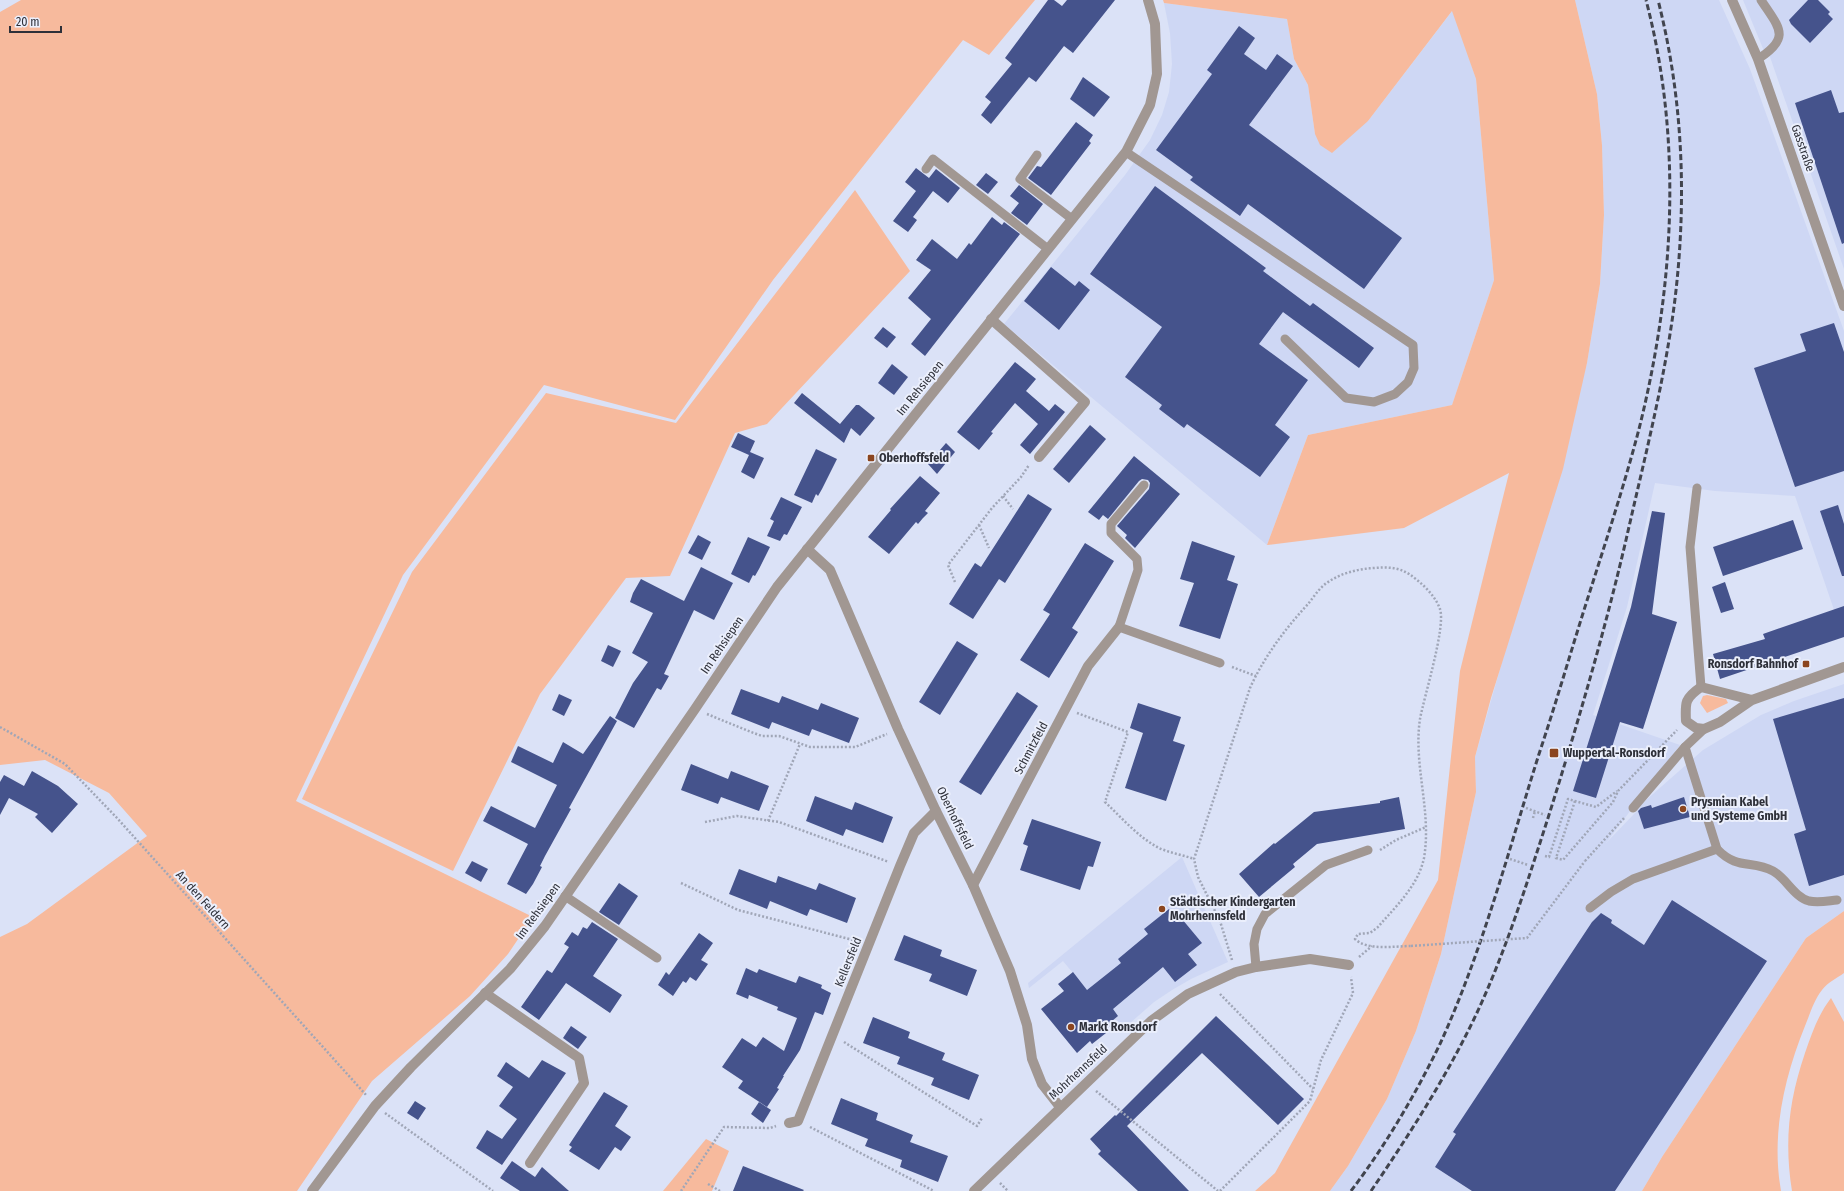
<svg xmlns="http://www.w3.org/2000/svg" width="1844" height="1191" viewBox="0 0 1844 1191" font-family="'Fira Sans Condensed',sans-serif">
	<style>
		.built { fill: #ced7f4 }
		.green { fill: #f7ba9d }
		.building { fill: #45538c }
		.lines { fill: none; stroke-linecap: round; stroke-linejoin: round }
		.path { stroke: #a0a6b7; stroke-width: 2.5; stroke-dasharray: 2 2; stroke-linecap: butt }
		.service { stroke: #a19792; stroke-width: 9 }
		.minor { stroke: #a19792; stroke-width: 10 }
		.tertiary { stroke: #a19792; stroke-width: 10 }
		.rail { stroke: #41444e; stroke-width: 3; stroke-dasharray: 6 3; stroke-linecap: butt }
		.path-bridge { stroke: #a0a6b7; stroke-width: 2.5; stroke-dasharray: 2 2; stroke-linecap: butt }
		.poi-dot { fill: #8b451f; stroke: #ebeffc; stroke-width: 1.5 }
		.labels { text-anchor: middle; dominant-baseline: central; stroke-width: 4; stroke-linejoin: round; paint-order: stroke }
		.street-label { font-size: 12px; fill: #2e3039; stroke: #ebeffc }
		.poi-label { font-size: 12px; font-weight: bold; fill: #2e3039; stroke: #ebeffc; text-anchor: start }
	</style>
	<rect width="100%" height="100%" fill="#dbe2f7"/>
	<g class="built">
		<polygon points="1575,0 1719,0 1750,69 1844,331 1844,639 1795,496 1715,491 1655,483 1627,607 1593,715 1680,745 1606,843 1637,811 1637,808 1703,750 1761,715 1794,701 1844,684 1844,911 1806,938 1662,1157 1642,1191 1330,1191 1348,1166 1387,1099 1416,1031 1441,954 1476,792 1475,757 1587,363 1600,284 1604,215 1602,145 1597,94"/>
		<polygon points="1743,0 1844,0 1844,269 1770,57 1764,51"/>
		<polygon points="1164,3 1287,19 1294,59 1308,85 1315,134 1368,121 1453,10 1476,79 1494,280 1452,405 1308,435 1267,545 1004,324 1125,175 1150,140 1162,115 1169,92 1172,64 1170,33"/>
		<polygon points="1182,857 1228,962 1191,979 1172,990 1154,1002 1121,1031 1063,961 1029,988 1028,983"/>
	</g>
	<g class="green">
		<polygon points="21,0 1035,0 989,55 963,40 773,280 675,420 544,385 403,575 296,801 533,917 508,954 470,996 372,1081 297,1191 0,1191 0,937 27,924 147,836 109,793 45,760 0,765 0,12"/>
		<polygon points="1163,0 1575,0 1597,94 1602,145 1604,215 1600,284 1587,363 1563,469 1491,698 1475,757 1476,792 1441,954 1416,1031 1387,1099 1348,1166 1330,1191 1255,1191 1275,1173 1438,880 1460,671 1509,473 1404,528 1267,545 1308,435 1452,405 1494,280 1476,79 1452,11 1368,121 1332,153 1320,145 1315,134 1308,85 1294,59 1287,19 1164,3"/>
		<polygon points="855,190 910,271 767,424 735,433 670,576 626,578 540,694 453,871 302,799 412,572 546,393 676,423"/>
		<polygon points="1707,695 1726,699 1728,703 1707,713 1700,703 1703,696"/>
		<path d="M1844,911v62c-7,5 -17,10 -22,17 -8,10 -12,24 -17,36 -21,52 -34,109 -24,165h-139l20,-34 144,-219z"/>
		<path d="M1831,998l13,24v169h-52c-8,-50 -3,-91 13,-138 7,-20 13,-38 26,-55z"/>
		<polygon points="706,1139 729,1151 712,1191 663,1191"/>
	</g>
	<g class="building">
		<polygon points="1048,0 1054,0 1062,6 1067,0 1115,0 1073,53 1064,46 1036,82 1029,77 991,124 981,115 991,102 985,97 1012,64 1005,58"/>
		<polygon points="1808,0 1818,0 1830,12 1828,14 1833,19 1810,43 1791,24 1789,20"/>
		<polygon points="1239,26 1255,38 1244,54 1266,70 1277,54 1293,66 1249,125 1402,238 1364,289 1248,204 1240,216 1190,180 1193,177 1156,150 1212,74 1207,70"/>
		<polygon points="1083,77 1110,97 1094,117 1070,99"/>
		<polygon points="1831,90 1839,113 1844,112 1844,243 1842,244 1795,103"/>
		<polygon points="1076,122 1093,135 1089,141 1091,143 1051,195 1028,178 1037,166 1041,167"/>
		<polygon points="916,168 929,178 936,169 960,188 948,203 933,191 913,217 917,220 908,232 893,221 916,191 905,182"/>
		<polygon points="986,173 998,182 988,194 976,185"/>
		<polygon points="1019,185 1043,204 1027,225 1011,213 1019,203 1010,196"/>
		<polygon points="1155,186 1266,268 1263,271 1310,306 1313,303 1374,348 1359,368 1283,312 1259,344 1308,380 1275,425 1290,437 1260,477 1187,424 1184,428 1159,409 1162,405 1125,377 1162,327 1090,274"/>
		<polygon points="992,217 1002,225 1004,222 1020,234 925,356 911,344 931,319 908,298 931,270 916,260 932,239 957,259 969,243 971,245"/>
		<polygon points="1051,267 1075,286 1079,281 1090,290 1059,330 1024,301"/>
		<polygon points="1834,323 1844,352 1844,471 1795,487 1754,368 1806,351 1800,334"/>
		<polygon points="883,327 896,337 887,348 874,338"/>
		<polygon points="1015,362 1036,379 1026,391 1049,411 1055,404 1065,412 1030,454 1020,445 1038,424 1015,403 991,432 993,433 979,450 957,432"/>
		<polygon points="892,364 908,377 894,395 878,383"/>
		<polygon points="802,393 840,424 856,405 859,405 875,418 860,436 851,428 844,443 794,403"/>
		<polygon points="1090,425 1106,439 1069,483 1053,469"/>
		<polygon points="738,433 755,441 750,452 764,458 754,479 741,472 749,455 731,447"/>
		<polygon points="946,443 955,452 937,474 928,464"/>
		<polygon points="816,449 837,459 822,489 818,496 816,494 812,503 794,495"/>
		<polygon points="1134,456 1180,494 1135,548 1125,538 1127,535 1117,526 1149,489 1150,483 1148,480 1142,479 1139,481 1108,519 1103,515 1099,520 1088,512"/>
		<polygon points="920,476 940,493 925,511 928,513 923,518 918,524 916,522 889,554 868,537 891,510 890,509"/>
		<polygon points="1028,494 1052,509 1005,583 999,579 973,619 949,604 975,563 981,567"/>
		<polygon points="781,497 802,507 787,535 784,534 780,541 767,536 774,521 770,519"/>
		<polygon points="1838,505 1844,524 1844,576 1842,576 1820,511"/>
		<polygon points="1652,511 1665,513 1652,614 1677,622 1643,729 1620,722 1596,798 1573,791 1631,607"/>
		<polygon points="1793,520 1803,549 1723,576 1713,547"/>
		<polygon points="698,535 711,542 702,560 688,553"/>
		<polygon points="748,537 770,547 759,569 755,576 753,575 749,583 731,574"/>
		<polygon points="1192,541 1235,556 1227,580 1238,584 1220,639 1179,626 1194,583 1180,579"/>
		<polygon points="1085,543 1114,561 1072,628 1078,632 1049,678 1020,660 1050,614 1043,610"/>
		<polygon points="701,567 733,583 714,620 694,610 664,674 669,676 661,690 657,688 634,728 615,718 633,683 648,662 632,653 653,613 630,602 633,593 641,579 684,601"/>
		<polygon points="1725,582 1734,609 1721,613 1712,587"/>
		<polygon points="1844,606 1844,637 1720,679 1713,654 1765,639 1763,634"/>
		<polygon points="957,641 978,654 940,715 919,702"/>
		<polygon points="608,645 621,651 613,667 601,661"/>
		<polygon points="741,689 779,703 782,696 818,710 821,703 859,718 849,743 812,729 809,736 772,722 769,729 731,714"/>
		<polygon points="1017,692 1038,706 981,795 959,782"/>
		<polygon points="559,694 572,700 564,716 552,710"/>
		<polygon points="1844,698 1844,875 1809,886 1794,834 1806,830 1773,719"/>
		<polygon points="1138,703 1181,717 1173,741 1185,745 1166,801 1125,788 1143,733 1130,728"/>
		<polygon points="610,716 617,721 569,808 571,809 545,856 540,866 542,867 533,884 526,894 507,884 528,844 483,821 491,806 535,828 557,785 511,762 518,746 553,763 563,742 583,754"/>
		<polygon points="691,764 728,779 731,771 769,786 759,811 721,797 718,804 681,790"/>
		<polygon points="32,771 58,786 78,804 52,833 35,817 38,814 9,798 0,815 0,782 4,775 24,786"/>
		<polygon points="815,796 852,810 855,802 893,817 883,843 846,829 843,836 806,821"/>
		<polygon points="1399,797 1405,829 1317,844 1293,864 1295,867 1259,897 1239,874 1274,843 1275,844 1314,812 1380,803 1380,801"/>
		<polygon points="1684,797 1690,817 1644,829 1638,811 1641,808 1651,805 1652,808"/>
		<polygon points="1032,819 1101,842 1093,867 1088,866 1080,890 1020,870 1028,846 1023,844"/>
		<polygon points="472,861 488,869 481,882 465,873"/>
		<polygon points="739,869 776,883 778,876 816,890 819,883 856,898 847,923 810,909 807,916 770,901 767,909 729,894"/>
		<polygon points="619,883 638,896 619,925 599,912"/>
		<polygon points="1672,900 1767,961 1615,1191 1472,1191 1435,1167 1456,1134 1453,1132 1592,922 1601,913 1612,920 1611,923 1644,945"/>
		<polygon points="1169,909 1180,922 1182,919 1202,943 1188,954 1197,965 1175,982 1163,967 1113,1009 1118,1016 1112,1021 1114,1023 1104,1031 1106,1033 1092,1044 1090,1041 1077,1053 1041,1009 1064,991 1058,984 1073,972 1087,990 1121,963 1118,959 1148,934 1144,929"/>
		<polygon points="592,922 618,939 593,976 622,995 610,1013 566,983 539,1020 521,1007 547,970 552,973 569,947 564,944 572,932 578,936 583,927 587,929"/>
		<polygon points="699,933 713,943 701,960 708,964 696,981 690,977 686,983 683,981 673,996 658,985 666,972 669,975"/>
		<polygon points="904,935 942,950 940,956 977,970 967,996 929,981 932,974 894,960"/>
		<polygon points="746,968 757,973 759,969 796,983 799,976 822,985 821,988 831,993 823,1015 815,1012 800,1050 783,1076 784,1076 777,1088 779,1089 767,1107 738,1088 743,1081 722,1067 742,1038 756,1047 763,1037 784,1051 797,1018 777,1010 778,1007 749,995 748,999 736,994"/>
		<polygon points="1216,1016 1304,1099 1278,1125 1202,1053 1127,1126 1189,1191 1138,1191 1098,1154 1101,1151 1090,1139 1115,1115 1116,1116"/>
		<polygon points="873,1017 910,1032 908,1038 945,1053 942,1060 979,1075 969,1100 931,1085 934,1078 897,1064 900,1057 863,1043"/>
		<polygon points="571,1026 587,1037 578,1049 563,1038"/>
		<polygon points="542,1060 566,1073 502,1165 476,1148 487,1130 502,1139 517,1119 499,1106 513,1087 497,1076 506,1062 529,1078"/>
		<polygon points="604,1092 628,1106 615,1126 631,1137 621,1151 615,1147 599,1170 569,1151 572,1147 569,1145"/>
		<polygon points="841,1098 878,1113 876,1120 913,1135 910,1142 948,1156 938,1182 900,1167 902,1160 865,1146 868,1139 831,1124"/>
		<polygon points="415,1101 426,1108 418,1120 407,1113"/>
		<polygon points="759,1102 771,1110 763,1123 751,1114"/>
		<polygon points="512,1161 535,1177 542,1167 569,1191 520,1191 500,1178"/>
		<polygon points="743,1166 804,1190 803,1191 733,1191"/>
	</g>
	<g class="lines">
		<g class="path">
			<polyline points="1003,496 1013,509"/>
			<polyline points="979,525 989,548"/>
			<polyline points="955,582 948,565 992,508 1021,477 1029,465"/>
			<polyline points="1232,667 1256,676"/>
			<path d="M1077,713l51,19 -23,70c17,16 33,35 54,46 11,5 24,7 35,11"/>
			<polyline points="707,714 751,732 762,736 779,736 810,747 855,747 887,734"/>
			<polyline points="0,727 65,764 117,818 367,1096"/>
			<polyline points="1575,801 1556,858 1563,860 1613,802 1618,791 1677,730"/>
			<polyline points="1526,808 1545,815"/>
			<polyline points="1533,818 1535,811"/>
			<polyline points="768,821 800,744"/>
			<polyline points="705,822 737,816 779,822 889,862"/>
			<polyline points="1380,850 1396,840 1426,827"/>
			<polyline points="1545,856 1549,857 1568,799 1596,807 1617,791"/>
			<polyline points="1510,859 1528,865"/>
			<polyline points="1585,861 1625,817"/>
			<polyline points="681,883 738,910 857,941"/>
			<polyline points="1359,957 1372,946"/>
			<path d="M1232,960l-12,-39 -22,-44 -4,-18 56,-171c14,-31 35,-59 58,-84 5,-6 10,-14 16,-19 14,-11 32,-16 50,-17 13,-1 24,-1 35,6 12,8 26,21 31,35 6,18 -16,88 -20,110 -7,46 12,92 4,139 -6,28 -28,48 -46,69l-8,6 -12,1 -3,5c12,12 40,7 56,7"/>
			<polyline points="1220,994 1313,1089"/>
			<polyline points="844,1042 977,1126 982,1118"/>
			<polyline points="1096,1091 1218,1191"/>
			<polyline points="385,1113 493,1191"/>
			<polyline points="810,1127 934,1191"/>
			<polyline points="1000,1183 1008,1191"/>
			<polyline points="708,1184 720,1191"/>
			<polyline points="681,1191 724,1127 770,1128 776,1126"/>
			<polyline points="1220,1191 1310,1101 1321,1060 1353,993 1351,977"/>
		</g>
		<g class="service">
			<path d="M1758,59c34,-22 21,-31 3,-59"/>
			<polyline points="1126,152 1413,345 1414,368 1408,382 1395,394 1374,402 1346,398 1285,339"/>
			<polyline points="1037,155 1020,179 1072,219"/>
			<polyline points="926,169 933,159 1048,249"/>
			<polyline points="1144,485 1111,524 1111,533 1137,559 1138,570 1119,627 1220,663"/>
			<polyline points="1697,488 1690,547 1701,687"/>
			<path d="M1685,747l32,102c20,21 35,11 56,22 13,7 21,26 36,30 9,2 18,0 28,-1"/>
			<polyline points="1633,808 1685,747 1704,729"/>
			<polyline points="565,896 657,958"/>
			<polyline points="1590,908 1611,892 1633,879 1717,849"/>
			<polyline points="1256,967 1254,944 1257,929 1265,914 1326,865 1368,850"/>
		</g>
		<g class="minor">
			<polyline points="1732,0 1758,59 1844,306"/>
			<polyline points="991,319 1085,402 1039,457"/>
			<polyline points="807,549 830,570 898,729 936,811 973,885 1010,971 1027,1025 1032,1059 1042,1084 1060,1107"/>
			<polyline points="973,885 1088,666 1119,627"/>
			<polyline points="485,993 579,1058 584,1083 530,1163"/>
			<polyline points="789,1123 798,1121 900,866 914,833 936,811"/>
			<polyline points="312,1191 375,1106 411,1067 510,969 545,926 695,709 777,587 1126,152 1150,105 1157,74 1155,24 1148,0"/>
			<polyline points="974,1191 1151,1021 1188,994 1236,972 1256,967 1310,959 1349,965"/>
		</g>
		<path class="tertiary" d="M1752,700l-51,-13c-16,11 -16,15 -15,34l10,7 8,1 16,-7 32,-22 92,-33"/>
		<g class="rail">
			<path d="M1351,1191c34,-45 63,-94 88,-145 43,-93 69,-194 100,-292 16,-48 30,-96 45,-144 19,-60 39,-120 55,-181 35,-140 44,-288 7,-429"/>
			<path d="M1371,1191c38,-56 74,-112 103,-172 31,-65 52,-133 74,-201 29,-92 56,-184 78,-278 18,-80 39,-160 49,-241 12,-100 8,-201 -17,-299"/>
		</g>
		<polyline class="path-bridge" points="1411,946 1527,938 1585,861"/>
	</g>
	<g class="poi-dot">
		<rect x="867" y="454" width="8" height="8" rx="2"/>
		<rect x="1802" y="660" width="8" height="8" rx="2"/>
		<rect x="1549" y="748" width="10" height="10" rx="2"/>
		<circle cx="1683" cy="809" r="4"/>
		<circle cx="1162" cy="909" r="4"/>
		<circle cx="1071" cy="1027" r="4"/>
	</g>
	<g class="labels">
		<g class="street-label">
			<text transform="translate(1803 148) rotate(71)">Gasstraße</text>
			<text transform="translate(920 388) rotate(-51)">Im Rehsiepen</text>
			<text transform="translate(722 645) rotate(-56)">Im Rehsiepen</text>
			<text transform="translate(1031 748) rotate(-62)">Schmitzfeld</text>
			<text transform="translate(955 818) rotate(64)">Oberhoffsfeld</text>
			<text transform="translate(203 900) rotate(48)">An den Feldern</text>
			<text transform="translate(538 911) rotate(-54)">Im Rehsiepen</text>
			<text transform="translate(848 962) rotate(-68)">Kellersfeld</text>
			<text transform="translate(1078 1072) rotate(-43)">Mohrhennsfeld</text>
		</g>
		<g class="poi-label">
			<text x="879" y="458">Oberhoffsfeld</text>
			<text x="1798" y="664" text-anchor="end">Ronsdorf Bahnhof</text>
			<text x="1563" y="753">Wuppertal-Ronsdorf</text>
			<text x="1691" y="802">Prysmian Kabel<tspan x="1691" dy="14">und Systeme GmbH</tspan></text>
			<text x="1170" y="902">Städtischer Kindergarten<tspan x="1170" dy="14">Mohrhennsfeld</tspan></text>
			<text x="1079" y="1027">Markt Ronsdorf</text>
		</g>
	</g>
	<path d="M10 26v6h51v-6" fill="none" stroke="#2e3039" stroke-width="2"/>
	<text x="16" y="26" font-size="12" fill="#2e3039" stroke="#ebeffc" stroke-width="3" paint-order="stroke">20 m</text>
</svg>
